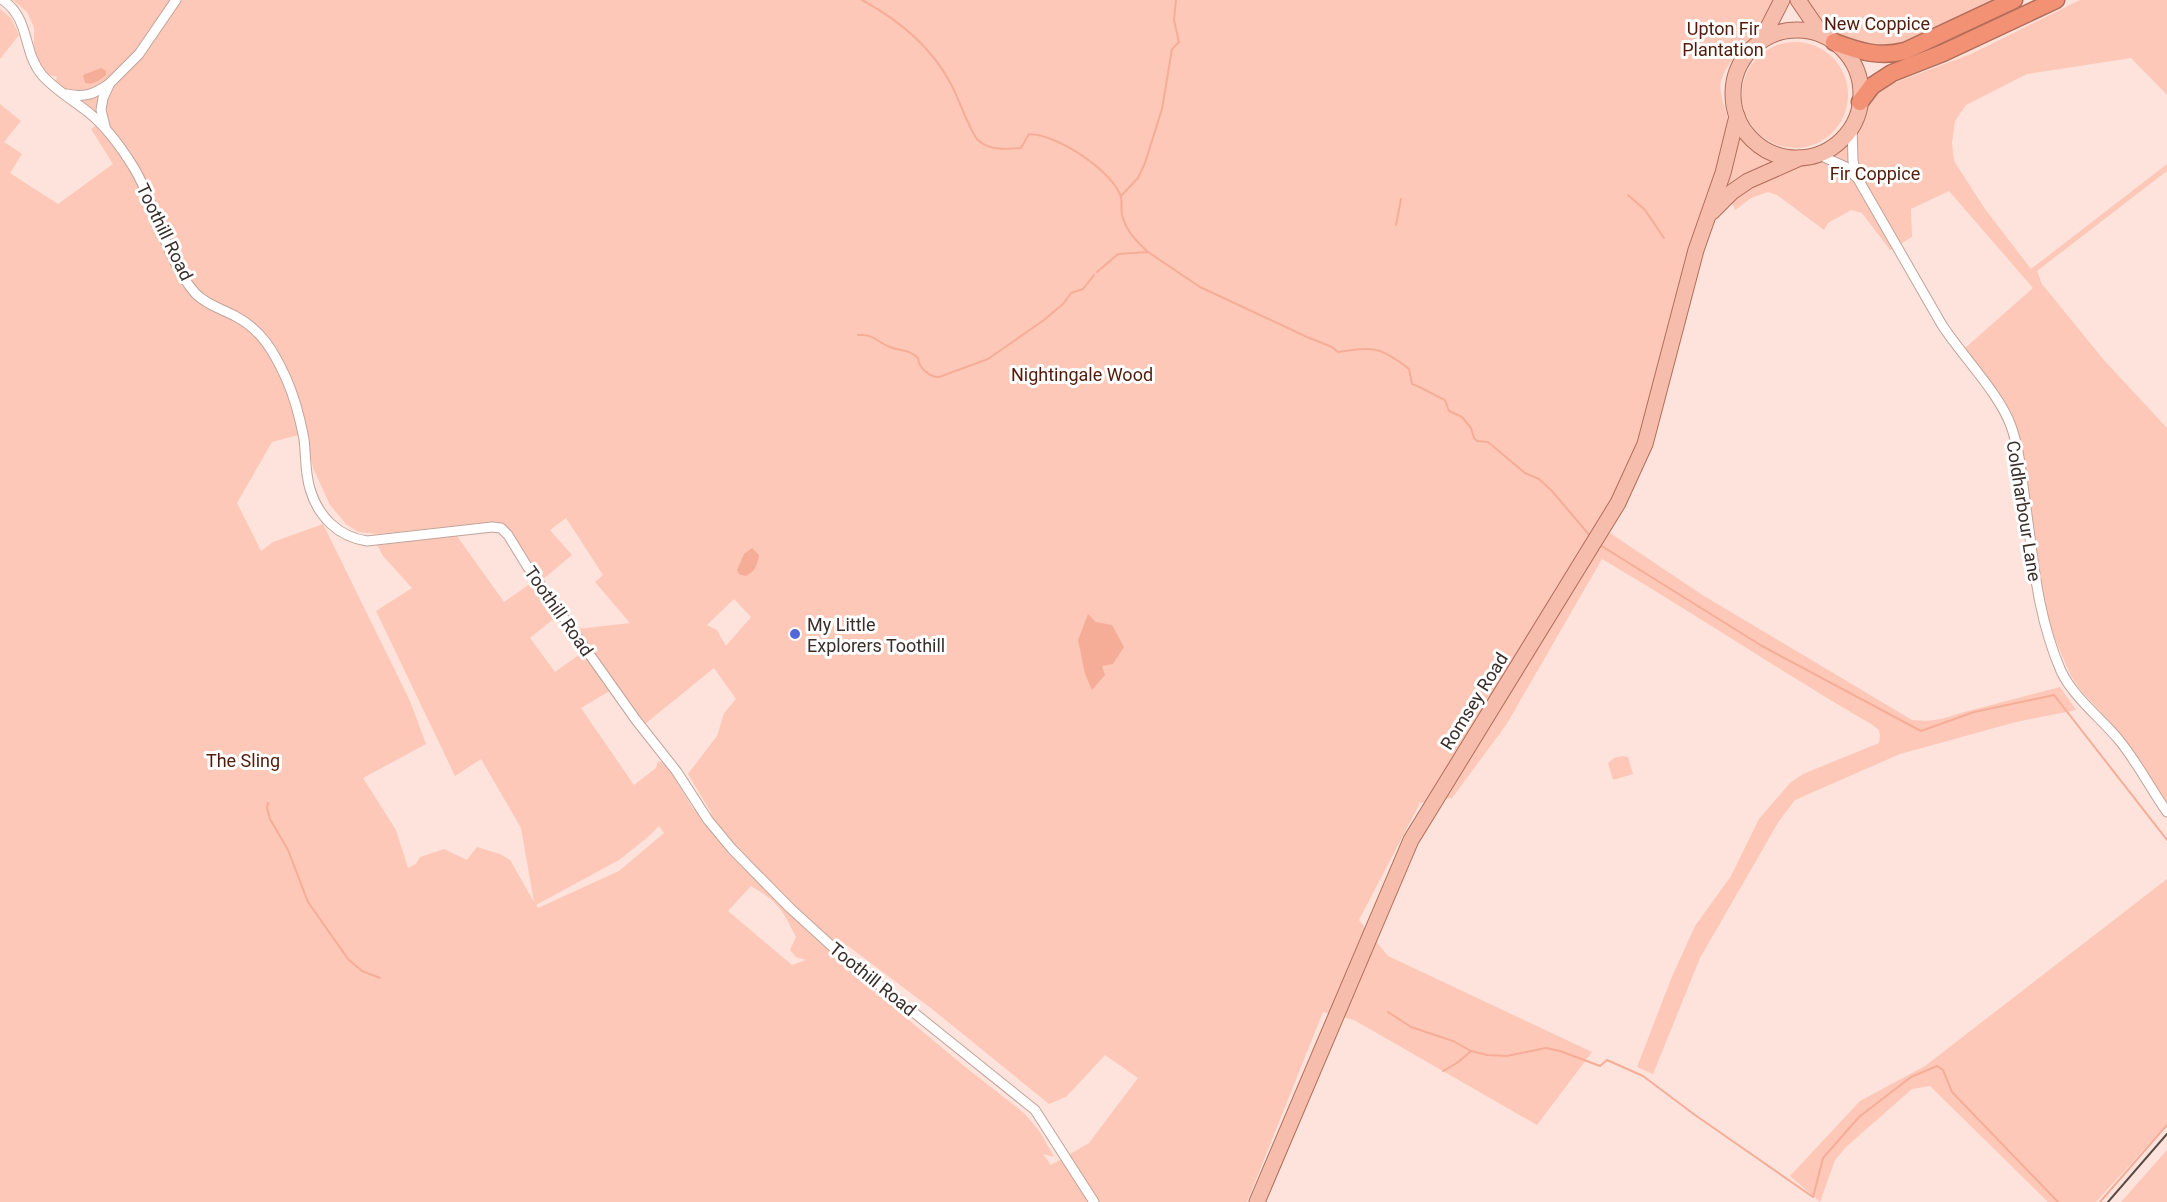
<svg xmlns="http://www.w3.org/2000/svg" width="2167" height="1202" viewBox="0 0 2167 1202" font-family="Roboto,sans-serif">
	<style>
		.green { fill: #fdc8b8; fill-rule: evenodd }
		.water { fill: #f6ad98 }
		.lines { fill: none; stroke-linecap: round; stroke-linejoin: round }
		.stream { stroke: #f6ad98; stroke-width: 2 }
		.street-casing { stroke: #c1a39a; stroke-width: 11 }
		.primary-casing { stroke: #b26e5a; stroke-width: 17 }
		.highway-casing { stroke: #b26e5a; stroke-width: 19 }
		.street { stroke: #fff; stroke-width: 9 }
		.primary { stroke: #f7bdac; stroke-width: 15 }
		.highway { stroke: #f29174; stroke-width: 16 }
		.rail { stroke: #584a45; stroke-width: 2 }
		.poi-dot { fill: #5267dc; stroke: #fff; stroke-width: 2 }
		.labels { text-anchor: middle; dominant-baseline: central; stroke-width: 6; stroke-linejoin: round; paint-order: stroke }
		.park-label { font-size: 18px; fill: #521b0a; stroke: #fff }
		.street-label { font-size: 18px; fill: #3a2e2a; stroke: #fff }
		.poi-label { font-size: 18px; fill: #3a2e2a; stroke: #fff; text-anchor: start }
	</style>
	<rect width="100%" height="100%" fill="#fde3db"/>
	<g class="green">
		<path d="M13,0h1760c-9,35 -41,48 -52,81 -3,13 6,28 7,41 0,9 -4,19 -6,28l-81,292 -43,83 106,71 208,124c17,2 29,0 45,-6l103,-27 16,23 -60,12 -116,32 -105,46 -16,21 -79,137 -47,116 -16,-7 34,-88 24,-53 36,-50 28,-57 31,-36 13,-9 76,-31 1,-7 -1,-6 -8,-6c-91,-53 -179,-112 -269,-165l-96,166 -54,73 -32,5 -61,117 29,36 204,96 -55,73 -183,-105 -31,-8 -76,190h-1247v-1098l21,17 -17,21 18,12 -12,19 48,31 55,-40 -22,-35 15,-12 2,-22 -41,-4 -12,-8 2,-6 -11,-3 -8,-14 -4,-15v-18l-7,-15zM306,433l7,35 17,37 16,19 12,8 20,2 97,-10 36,8 17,29 15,18 29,-24 -22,-25 16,-12 37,57 -8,7 35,41 -53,6 68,95 69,-56 22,31 -12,14 -7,23 -29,38 24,40 -19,-5 -26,-45 -9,-3 -2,7 -22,17 -53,-77 30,-18 -28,-38 -28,20 -25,-34 27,-22 -23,-35 -30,21 -47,-66 -80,9 6,11 29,32 -36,23 79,165 26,-17 40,69 13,74 -24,-42 -10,-6 -23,-7 -10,13 -23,-11 -24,8 -4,7 -8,4 -12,-38 -33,-52 63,-34 -16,-43 -87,-177 -50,18 -12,9 -24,-48 35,-61zM734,599l17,18 -25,29 -9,-16 -10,-5zM1088,615l8,7 5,43zM659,826l5,7 -45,38 -81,37 -2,-3 83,-45 29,-23zM751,886c28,16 31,24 45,51l-6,13 6,7 10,3 -14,5 -64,-54zM848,946l84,63 117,95 17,-7 39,-42 33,23 -49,65 -38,22 -8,-11 11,3 -14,-25 -16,-19 -60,-47 -131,-109z"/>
		<polygon points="1807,0 1998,0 1927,35 1890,49 1873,47 1835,36 1824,26"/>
		<polygon points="2080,0 2167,0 2167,95 2131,58 2027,74 1966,105 1955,121 1952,143 1954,161 1985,209 2031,269 2167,164 2167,171 2037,271 2042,284 2103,359 2167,428 2167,802 2110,722 2081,691 2071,676 2051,630 2040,582 2021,449 2014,421 1964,349 2033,288 1949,191 1911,209 1912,237 1890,250 1862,213 1851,210 1828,223 1824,230 1777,195 1768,192 1751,198 1735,210 1731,200 1765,177 1819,161 1842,149 1856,132 1864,112 1883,87 1971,54"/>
		<polygon points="0,9 11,18 19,35 0,59"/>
		<circle cx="1795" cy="95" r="53"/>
		<polygon points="100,94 99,115 81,102"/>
		<polygon points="1741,130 1758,149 1780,160 1764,165 1743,178 1723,192"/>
		<polygon points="1623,756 1628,757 1633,774 1613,780 1608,763 1614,758"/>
		<polygon points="2167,879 2167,1124 2096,1202 2048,1202 1930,1086 1912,1089 1846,1147 1835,1160 1820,1202 1790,1176 1860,1101 1925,1066"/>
		<polygon points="2167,1150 2167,1202 2121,1202"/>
	</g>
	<g class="water">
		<path d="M101,68l5,3v4c-7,6 -12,10 -21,8l-2,-8z"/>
		<path d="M752,548l7,7c-2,11 -4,17 -14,21l-6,-2 -2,-4 7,-16z"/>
		<polygon points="1088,614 1096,622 1112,625 1124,647 1113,664 1102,666 1105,675 1092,690 1085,674 1078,640"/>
	</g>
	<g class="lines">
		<g class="stream">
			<path d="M862,0c37,20 69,46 89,84 7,13 18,45 26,55 11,12 29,10 44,9l8,-14c27,0 83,36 92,63 1,5 0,12 1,18 4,16 14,26 26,37"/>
			<polyline points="1628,195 1645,210 1664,238"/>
			<polyline points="1121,196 1138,178 1145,163 1162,109 1172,49 1179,42 1174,20 1176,0"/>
			<polyline points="1396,225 1401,199"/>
			<path d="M1097,272l21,-18 30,-2 52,35 107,50 25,10 6,5c35,-5 42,-6 71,17l3,15c12,4 21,11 33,16l4,11 13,6 9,11 3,10 3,3 11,1 37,31 14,6 13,12 39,46"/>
			<path d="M858,335c17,-1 18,7 32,12 10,4 19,2 28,11 1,10 11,19 21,19l49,-18 56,-39 19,-16 8,-11 12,-4 11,-14"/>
			<polyline points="1600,545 1762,646 1921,731 1974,712 2054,695 2167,840"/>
			<polyline points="268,803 267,808 270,819 288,850 308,902 348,959 362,971 380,978"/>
			<polyline points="1388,1012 1411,1027 1453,1041 1471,1051 1487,1055 1507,1056 1546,1048 1560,1051 1600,1066 1607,1060 1643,1076 1695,1115 1813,1197 1823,1158 1859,1117 1911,1077 1937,1066 1943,1070 1952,1092 2058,1202"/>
			<polyline points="1443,1071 1457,1063 1471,1051"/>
			<polyline points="2100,1202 2167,1125"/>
		</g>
		<g class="street-casing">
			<g id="street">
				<path d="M3,0c28,20 19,51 39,75 12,14 31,25 46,37 19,15 33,35 46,56 24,40 30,90 62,126 11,11 26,15 39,22 27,14 39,36 51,62 9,20 14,40 18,61 2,17 1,34 6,50 8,27 28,48 57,52l125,-14 9,1 7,7 19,31 109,154 41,52 31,48 24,29 58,59 46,42 199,160 59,92"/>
				<path d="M67,94c18,4 27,0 42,-10"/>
				<polyline points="105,126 101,110 103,98 110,83 139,54 176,0"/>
				<path d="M1852,126l1,35 5,18 84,146c21,32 57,68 69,101 8,22 10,45 13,67 9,61 12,121 37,178 13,27 39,46 58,69 18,22 32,49 48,72"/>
				<polyline points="1817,154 1846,167 1856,177"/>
			</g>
		</g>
		<g class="primary-casing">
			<g id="primary">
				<polyline points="1798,0 1822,35"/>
				<circle cx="1797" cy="94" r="64"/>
				<polyline points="1761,41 1782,0"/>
				<polyline points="1712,212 1732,192 1748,181 1800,158"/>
				<polyline points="1257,1202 1411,840 1618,503 1645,444 1696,250 1723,173 1737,116"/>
			</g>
		</g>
		<g class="highway-casing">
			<g id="highway">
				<path d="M1834,42c24,9 45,16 71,9l109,-51"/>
				<polyline points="1860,102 1872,86 1892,73 1943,53 2056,0"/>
			</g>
		</g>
		<use href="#street" class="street"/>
		<use href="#primary" class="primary"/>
		<use href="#highway" class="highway"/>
		<polyline class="rail" points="2108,1202 2167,1134"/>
	</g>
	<circle class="poi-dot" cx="795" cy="634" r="6"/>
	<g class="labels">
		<g class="park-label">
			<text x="1877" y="23">New Coppice</text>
			<text x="1723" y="28">Upton Fir<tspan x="1723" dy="21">Plantation</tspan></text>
			<text x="1875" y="173">Fir Coppice</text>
			<text x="1082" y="374">Nightingale Wood</text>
			<text x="243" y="760">The Sling</text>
		</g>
		<g class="street-label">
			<text transform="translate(165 232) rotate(64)">Toothill Road</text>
			<text transform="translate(2024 511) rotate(81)">Coldharbour Lane</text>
			<text transform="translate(559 611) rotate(55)">Toothill Road</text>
			<text transform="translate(1474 701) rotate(-58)">Romsey Road</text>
			<text transform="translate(873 979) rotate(39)">Toothill Road</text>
		</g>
		<g class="poi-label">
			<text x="807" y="624">My Little<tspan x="807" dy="21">Explorers Toothill</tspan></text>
		</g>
	</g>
</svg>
